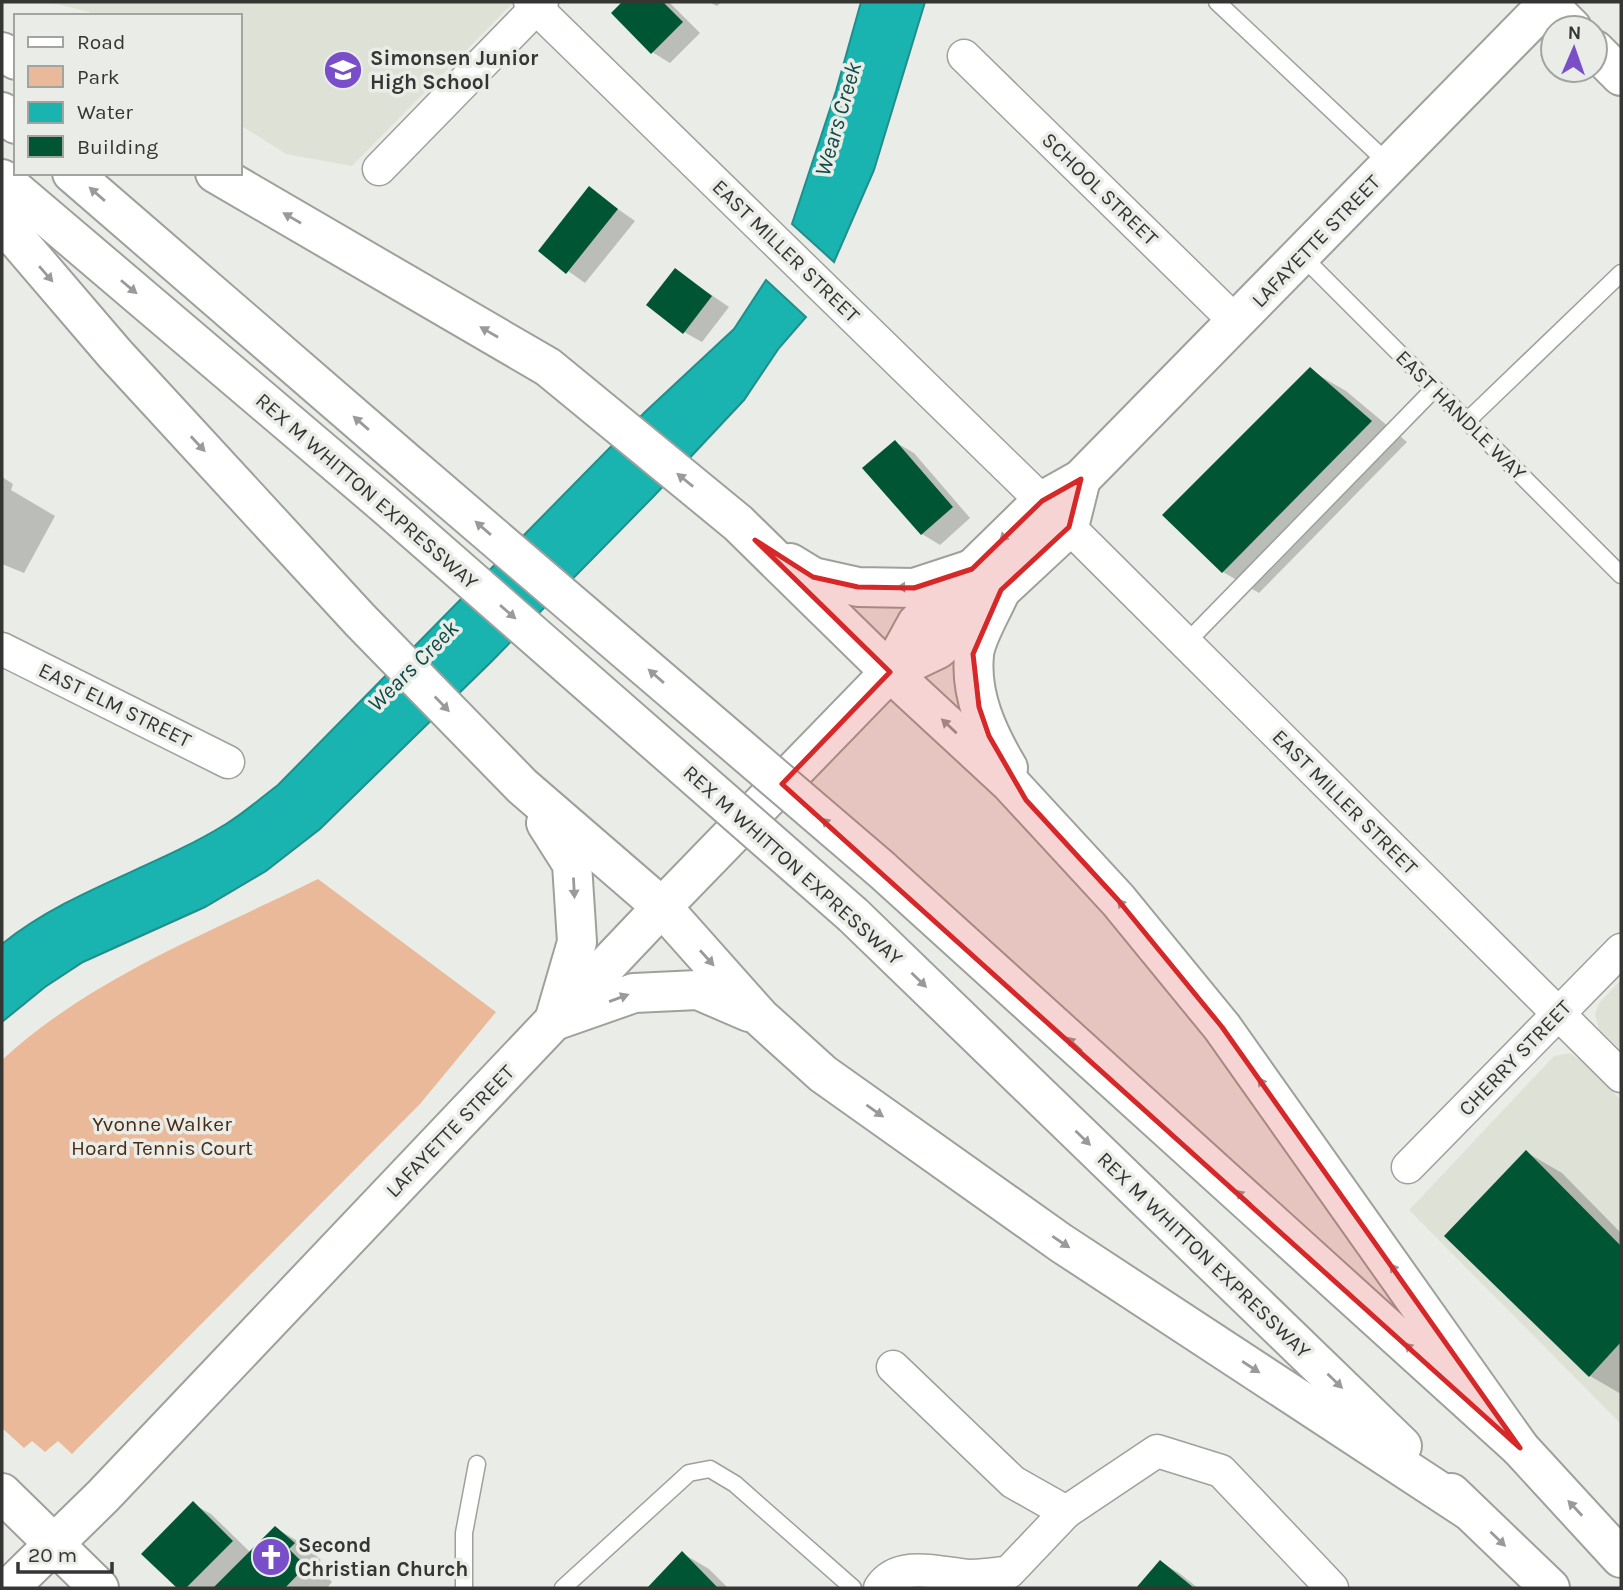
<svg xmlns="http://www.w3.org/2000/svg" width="1623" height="1590" viewBox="0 0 1623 1590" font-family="Karla,sans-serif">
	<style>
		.built { fill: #dee2d6 }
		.green { fill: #e9b999 }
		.water { fill: #19b3b0; stroke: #218e8b; stroke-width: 2 }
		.shadow { fill: #0003 }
		.building { fill: #005634 }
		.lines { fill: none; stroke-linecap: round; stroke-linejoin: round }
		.lane-casing { stroke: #9ea19b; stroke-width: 19 }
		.street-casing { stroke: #9ea19b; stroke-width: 35 }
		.secondary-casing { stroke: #9ea19b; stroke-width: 42 }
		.highway-casing { stroke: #9ea19b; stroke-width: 42 }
		.lane { stroke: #fff; stroke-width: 16 }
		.street { stroke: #fff; stroke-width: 32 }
		.secondary { stroke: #fff; stroke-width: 38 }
		.highway { stroke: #fff; stroke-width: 38 }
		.highway-bridge-casing { stroke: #9ea19b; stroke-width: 42; stroke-linecap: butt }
		.highway-bridge { stroke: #fff; stroke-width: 38 }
		.oneway { fill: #9a9a9a }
		.marked { fill: #d62828; fill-opacity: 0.2; stroke: #d62828; stroke-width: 5; stroke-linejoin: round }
		.labels { text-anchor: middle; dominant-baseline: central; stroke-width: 7; stroke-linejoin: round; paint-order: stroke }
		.poi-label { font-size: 21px; font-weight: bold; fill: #353634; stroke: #eaede7; text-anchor: start }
		.street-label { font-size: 21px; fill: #353634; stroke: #eaede7 }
		.park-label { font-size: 21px; fill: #4a2b14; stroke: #eaede7 }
		.water-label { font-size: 23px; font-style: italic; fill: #0d4a48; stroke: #eaede7 }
	</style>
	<rect width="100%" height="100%" fill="#eaede7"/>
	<g class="built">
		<polygon points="49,2 514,2 352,166 286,154 240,125 240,16 94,16 89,12"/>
		<polygon points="1621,980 1621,1050 1599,1029 1595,1014 1599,1003"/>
		<polygon points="1570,1053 1584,1063 1621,1100 1621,1424 1409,1210 1554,1056"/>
	</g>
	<path class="green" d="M318,879l178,133 -76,92 -348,350 -14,-13 -13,11 -13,-11 -8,7 -22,-20v-368c90,-83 207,-127 316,-181z"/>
	<g class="water">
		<polygon points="861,2 925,2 874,170 834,262 792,224 836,91"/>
		<path d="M766,280l40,37 -27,31 -35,52 -91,97 -162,165 -171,167 -54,42 -61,36 -122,55 -38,25 -43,35v-78c67,-54 151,-75 224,-120 18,-11 35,-26 52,-39l367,-373 89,-83z"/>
	</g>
	<g class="shadow">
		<polygon points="625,2 669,2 700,33 670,63 652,52 613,13"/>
		<polygon points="709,2 721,2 717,6"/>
		<polygon points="589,189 635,221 585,283 540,251"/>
		<polygon points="675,270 729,307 702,342 684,332"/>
		<polygon points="1310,370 1346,391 1407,442 1259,593 1223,572"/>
		<polygon points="895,442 914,453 970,518 940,545 922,534"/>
		<polygon points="2,477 13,484 11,490 55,516 24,573 2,564"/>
		<polygon points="1526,1152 1562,1173 1621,1233 1621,1394 1590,1376"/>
		<polygon points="193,1504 211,1514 251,1553 275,1528 303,1544 321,1560 315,1566 332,1582 327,1588 179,1588 144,1554"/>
		<polygon points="682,1553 709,1569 728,1588 649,1588"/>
		<polygon points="1161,1562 1179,1573 1198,1588 1138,1588"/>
	</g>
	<g class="building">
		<polygon points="622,2 663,2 683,22 651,54 611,13"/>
		<polygon points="589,186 618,209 566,274 538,251"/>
		<polygon points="675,268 712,296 683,334 646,305"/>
		<polygon points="1310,367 1372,421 1222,573 1162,515"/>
		<polygon points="895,440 953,507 921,535 862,468"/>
		<polygon points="1526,1150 1621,1246 1621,1342 1589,1377 1444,1236"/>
		<polygon points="193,1501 233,1541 186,1588 177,1588 141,1554"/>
		<polygon points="275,1526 295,1543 289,1549 306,1566 285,1588 213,1588"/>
		<polygon points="682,1551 718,1588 647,1588"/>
		<polygon points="1160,1560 1194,1588 1136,1588"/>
	</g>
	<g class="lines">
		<g class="lane-casing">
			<g id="lane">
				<polyline points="1217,2 1390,165"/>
				<polyline points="1301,255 1621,575"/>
				<polyline points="1467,421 1621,273"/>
				<polyline points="1186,643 1434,389"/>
				<polyline points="464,1588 464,1533 477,1464"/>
				<polyline points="563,1588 689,1473 710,1469 735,1484 853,1588"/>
			</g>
		</g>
		<g class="street-casing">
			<g id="street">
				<polyline points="530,2 1042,501"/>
				<polyline points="964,56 1236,322"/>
				<polyline points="379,169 542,2"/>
				<polyline points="1069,527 1621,1076"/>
				<polyline points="2,649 228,762"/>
				<polyline points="1408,1167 1621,950"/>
				<polyline points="893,1367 1013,1482 1066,1512 1157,1451 1221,1471 1332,1588"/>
				<path d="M880,1588c19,-29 62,-14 89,-12 13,0 27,-2 40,-4l57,-60"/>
			</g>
		</g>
		<g class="secondary-casing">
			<g id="secondary">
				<polyline points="1546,2 1572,28"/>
				<polyline points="1595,50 1621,76"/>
				<polyline points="890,672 938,649 1069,527 1081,479"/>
				<polyline points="2,1493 99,1588"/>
				<polyline points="9,1588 103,1496 662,907 890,672 917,623 1042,501 1081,479 1549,2"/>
			</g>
		</g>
		<g class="highway-casing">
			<g id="highway">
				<polyline points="2,52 16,60"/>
				<polyline points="2,112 16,124"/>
				<polyline points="72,173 413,468"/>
				<polyline points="215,173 548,367 738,523 890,672 1010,783 1118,900 1222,1027 1520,1448"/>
				<polyline points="2,179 383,503"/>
				<polyline points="2,222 115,354 360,620 522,786 662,907 760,1017 823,1074 1061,1243 1468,1510"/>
				<polyline points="790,563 813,577 858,587 914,588 972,569"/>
				<path d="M1001,590c-7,17 -26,48 -27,65 -4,41 14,79 34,113"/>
				<polyline points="546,823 572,864 577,942 554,1021"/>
				<polyline points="881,869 1520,1448 1621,1558"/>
				<polyline points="853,915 1402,1446"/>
				<polyline points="554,1021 634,993 698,990 749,1012"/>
				<polyline points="1451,1493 1550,1588"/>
			</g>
		</g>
		<use href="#lane" class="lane"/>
		<use href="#street" class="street"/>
		<use href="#secondary" class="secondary"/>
		<use href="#highway" class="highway"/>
		<g class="highway-bridge-casing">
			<g id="highway-bridge">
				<polyline points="413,468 881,869"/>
				<polyline points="383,503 853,915"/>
			</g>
		</g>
		<use href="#highway-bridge" class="highway-bridge"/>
	</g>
	<defs><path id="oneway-solid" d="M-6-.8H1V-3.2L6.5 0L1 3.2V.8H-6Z" transform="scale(1.75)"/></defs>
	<g class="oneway">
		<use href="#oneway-solid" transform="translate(97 194) rotate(-139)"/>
		<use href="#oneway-solid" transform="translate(292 218) rotate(-150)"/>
		<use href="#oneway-solid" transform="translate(46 274) rotate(49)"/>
		<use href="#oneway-solid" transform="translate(129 287) rotate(40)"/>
		<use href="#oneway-solid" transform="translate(489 332) rotate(-150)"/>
		<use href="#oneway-solid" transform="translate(361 423) rotate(-139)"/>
		<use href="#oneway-solid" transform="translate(198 444) rotate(47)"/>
		<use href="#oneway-solid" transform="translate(685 480) rotate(-141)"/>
		<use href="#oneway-solid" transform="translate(483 528) rotate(-139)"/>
		<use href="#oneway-solid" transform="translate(1007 534) rotate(135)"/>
		<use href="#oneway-solid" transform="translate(907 587) rotate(177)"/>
		<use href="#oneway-solid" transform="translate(508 612) rotate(41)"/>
		<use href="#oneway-solid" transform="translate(656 676) rotate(-139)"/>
		<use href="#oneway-solid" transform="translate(442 704) rotate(46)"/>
		<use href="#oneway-solid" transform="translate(949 726) rotate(-137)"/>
		<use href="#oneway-solid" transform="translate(829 825) rotate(-139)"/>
		<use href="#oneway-solid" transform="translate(574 888) rotate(87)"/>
		<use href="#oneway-solid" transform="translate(1124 907) rotate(-130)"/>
		<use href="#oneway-solid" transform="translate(707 958) rotate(48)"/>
		<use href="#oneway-solid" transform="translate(919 980) rotate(44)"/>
		<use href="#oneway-solid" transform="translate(619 998) rotate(-20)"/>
		<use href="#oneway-solid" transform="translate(1074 1044) rotate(-138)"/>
		<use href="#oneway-solid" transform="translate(1264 1086) rotate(-125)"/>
		<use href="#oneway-solid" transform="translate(875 1111) rotate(35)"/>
		<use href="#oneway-solid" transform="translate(1083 1138) rotate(44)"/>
		<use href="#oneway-solid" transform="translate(1243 1197) rotate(-138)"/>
		<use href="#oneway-solid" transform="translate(1061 1242) rotate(34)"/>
		<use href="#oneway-solid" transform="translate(1396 1272) rotate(-125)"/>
		<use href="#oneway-solid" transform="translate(1412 1350) rotate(-138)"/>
		<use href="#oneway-solid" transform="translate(1251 1367) rotate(33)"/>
		<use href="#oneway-solid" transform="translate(1335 1381) rotate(44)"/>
		<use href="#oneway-solid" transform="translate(1575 1508) rotate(-133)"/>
		<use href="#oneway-solid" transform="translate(1498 1539) rotate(44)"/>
	</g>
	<path class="marked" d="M1081,479l-12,48 -68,63 -28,64 6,53 10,29 37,64 92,100 104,127 298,421 -738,-664 108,-112 -135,-132 58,37 45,10 56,1 58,-19 70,-68z"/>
	<defs>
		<g id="school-disc" transform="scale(2.0125)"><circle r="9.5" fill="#784fc8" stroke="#eaede7"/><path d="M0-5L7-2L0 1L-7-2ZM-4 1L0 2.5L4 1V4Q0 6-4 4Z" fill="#fff"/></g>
		<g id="church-disc" transform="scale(2.0125)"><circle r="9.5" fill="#784fc8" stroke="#eaede7"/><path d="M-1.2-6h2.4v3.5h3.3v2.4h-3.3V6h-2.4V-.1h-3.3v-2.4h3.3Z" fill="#fff"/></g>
	</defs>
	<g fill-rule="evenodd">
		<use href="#school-disc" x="343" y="70"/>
		<use href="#church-disc" x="271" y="1557"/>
	</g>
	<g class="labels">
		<g class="poi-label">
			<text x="370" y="58">Simonsen Junior<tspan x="370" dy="24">High School</tspan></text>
			<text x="298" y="1545">Second<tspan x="298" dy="24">Christian Church</tspan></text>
		</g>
		<g class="street-label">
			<text transform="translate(1100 189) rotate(44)">SCHOOL STREET</text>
			<text transform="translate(1316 241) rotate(-46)">LAFAYETTE STREET</text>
			<text transform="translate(786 251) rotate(44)">EAST MILLER STREET</text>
			<text transform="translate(1461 415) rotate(45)">EAST HANDLE WAY</text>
			<text transform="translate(367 491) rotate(41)">REX M WHITTON EXPRESSWAY</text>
			<text transform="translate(115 705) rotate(26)">EAST ELM STREET</text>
			<text transform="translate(1345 802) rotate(45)">EAST MILLER STREET</text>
			<text transform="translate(793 865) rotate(42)">REX M WHITTON EXPRESSWAY</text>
			<text transform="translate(1515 1058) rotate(-46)">CHERRY STREET</text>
			<text transform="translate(450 1131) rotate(-46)">LAFAYETTE STREET</text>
			<text transform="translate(1204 1255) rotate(44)">REX M WHITTON EXPRESSWAY</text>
		</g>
		<g class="park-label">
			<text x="162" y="1124">Yvonne Walker<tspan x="162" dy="24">Hoard Tennis Court</tspan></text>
		</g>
		<g class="water-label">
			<text transform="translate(838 119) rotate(-74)">Wears Creek</text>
			<text transform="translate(413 666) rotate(-45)">Wears Creek</text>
		</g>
	</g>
	<rect width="1623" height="1590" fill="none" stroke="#353634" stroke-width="7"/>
	<rect x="14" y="14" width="228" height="161" fill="#eaede7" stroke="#a2a49f" stroke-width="2"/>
	<rect x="28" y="37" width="35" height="10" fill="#ffffff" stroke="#a2a49f" stroke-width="2"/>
	<text x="77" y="49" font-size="21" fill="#353634">Road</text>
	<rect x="28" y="66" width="35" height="21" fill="#e9b999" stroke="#a2a49f" stroke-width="2"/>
	<text x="77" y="84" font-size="21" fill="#353634">Park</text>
	<rect x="28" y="102" width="35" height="21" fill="#19b3b0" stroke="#a2a49f" stroke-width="2"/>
	<text x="77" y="119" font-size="21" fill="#353634">Water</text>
	<rect x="28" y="136" width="35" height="21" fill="#005634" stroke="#a2a49f" stroke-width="2"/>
	<text x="77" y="154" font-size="21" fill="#353634">Building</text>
	<g transform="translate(1574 49) rotate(2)"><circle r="33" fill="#eaede7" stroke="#a2a49f" stroke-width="2"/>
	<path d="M0-5L12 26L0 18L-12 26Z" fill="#784fc8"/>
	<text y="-10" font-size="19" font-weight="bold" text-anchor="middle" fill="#353634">N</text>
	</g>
	<path d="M18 1562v10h94v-10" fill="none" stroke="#353634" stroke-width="3.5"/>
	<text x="28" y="1562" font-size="21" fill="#353634" stroke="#eaede7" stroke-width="5" paint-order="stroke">20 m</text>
</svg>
